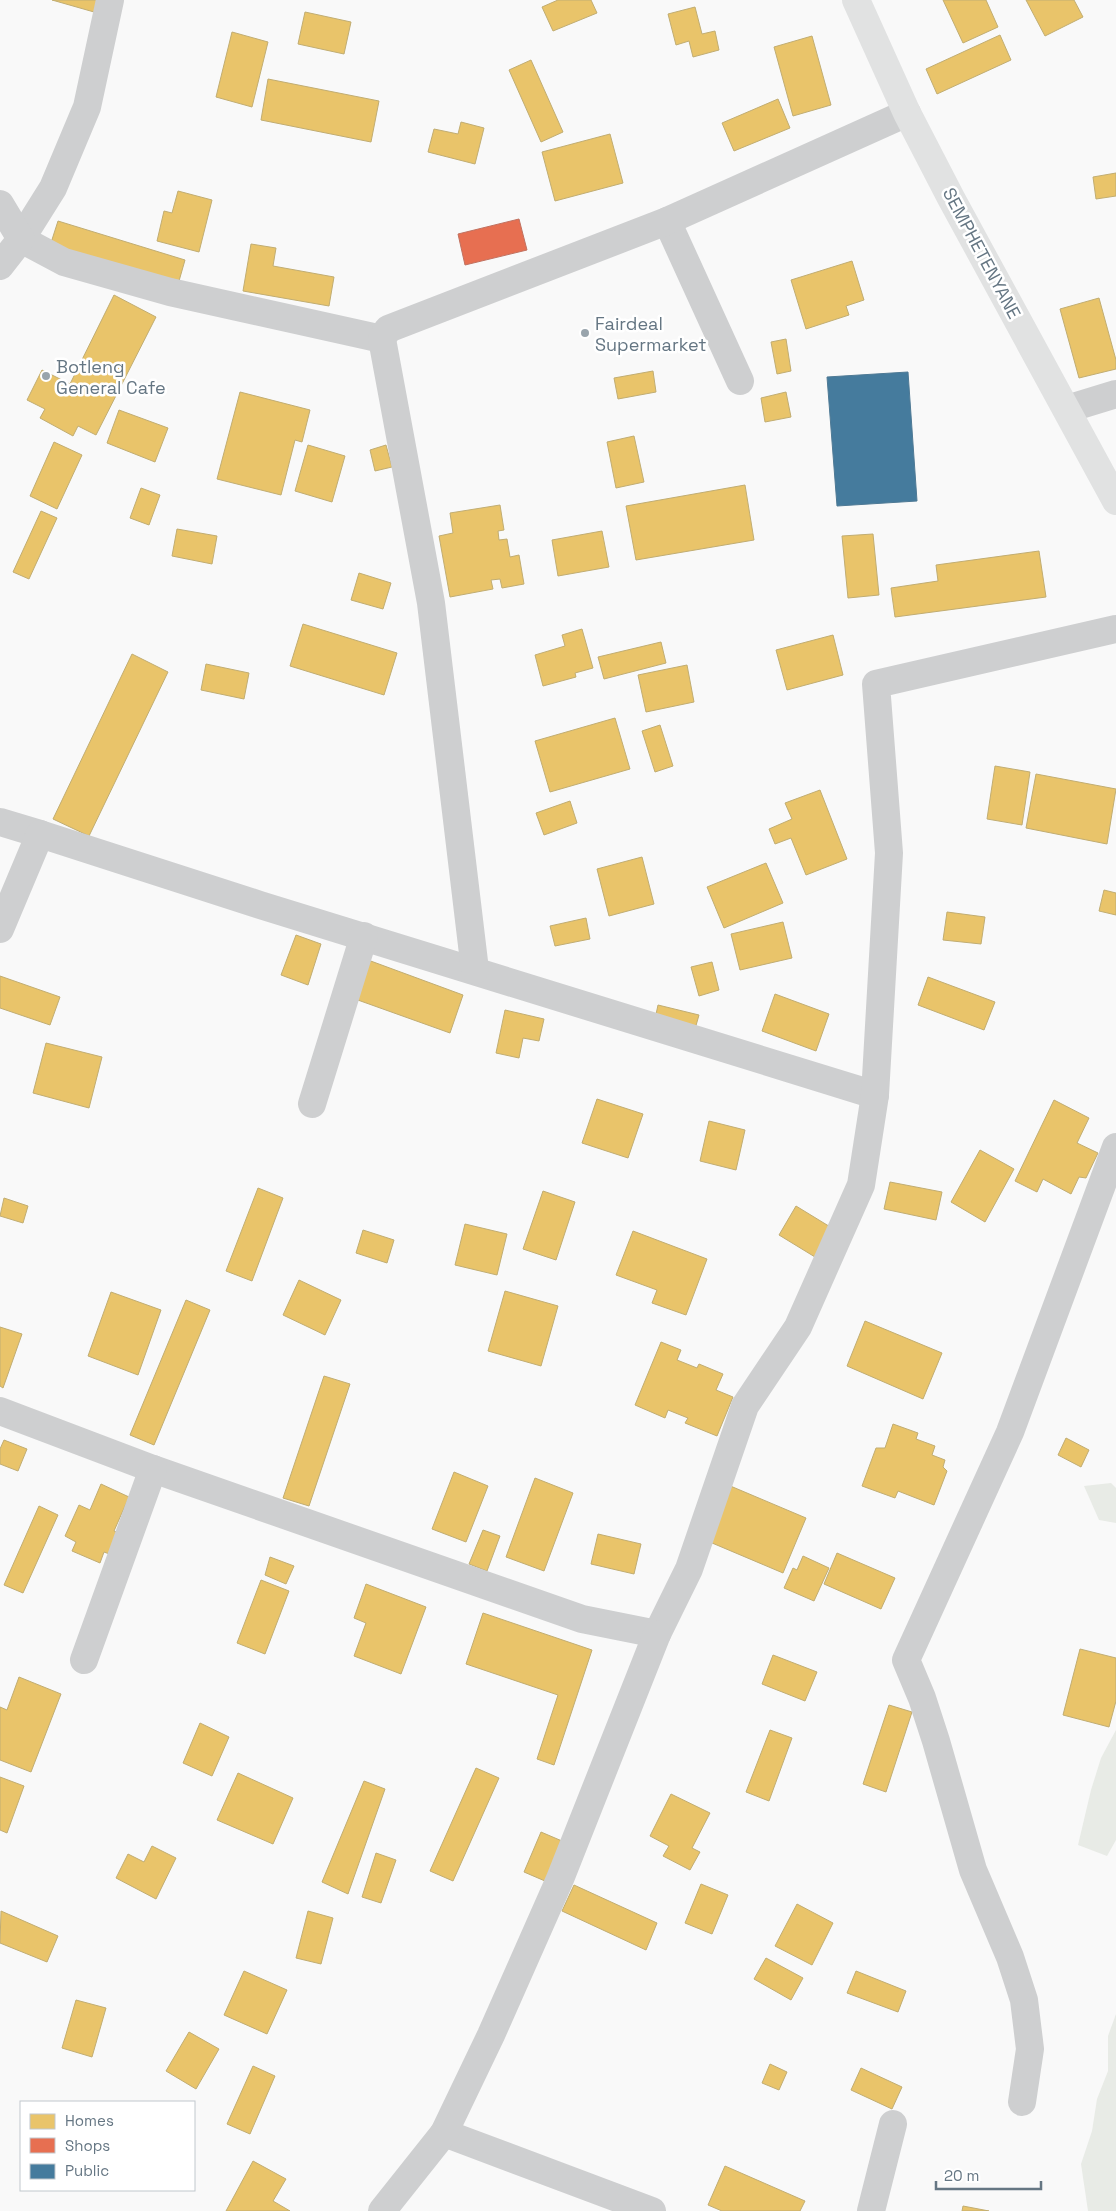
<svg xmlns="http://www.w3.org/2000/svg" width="1116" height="2211" viewBox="0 0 1116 2211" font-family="'Space Grotesk',sans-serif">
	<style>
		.green { fill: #e8ebe6 }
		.homes { fill: #e9c46a; stroke: #c1ad72 }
		.shops { fill: #e76f51; stroke: #c07160 }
		.public { fill: #457b9d; stroke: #4f7a95 }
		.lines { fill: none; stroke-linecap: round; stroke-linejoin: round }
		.street { stroke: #cecfd0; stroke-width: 28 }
		.secondary { stroke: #e1e2e2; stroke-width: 28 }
		.poi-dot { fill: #99a4ac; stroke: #fff; stroke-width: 2 }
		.labels { text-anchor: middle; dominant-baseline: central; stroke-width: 5; stroke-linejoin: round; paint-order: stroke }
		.street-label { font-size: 18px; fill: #657683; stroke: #fff }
		.poi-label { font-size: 18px; fill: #657683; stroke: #fff; text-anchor: start }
	</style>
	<rect width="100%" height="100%" fill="#f9f9f9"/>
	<g class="green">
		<polygon points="1111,1483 1116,1488 1116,1523 1099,1520 1084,1486"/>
		<polygon points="1116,1730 1116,1840 1107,1856 1078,1845 1091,1790 1101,1758"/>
		<polygon points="1116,2014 1116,2211 1088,2211 1081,2164 1092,2131 1097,2099 1108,2071 1108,2036"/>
	</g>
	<g class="homes">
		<polygon points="52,0 97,0 94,12"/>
		<polygon points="558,0 591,0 597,13 553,31 542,7"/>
		<polygon points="943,0 986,0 998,27 963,43"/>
		<polygon points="1026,0 1074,0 1083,17 1045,36"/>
		<polygon points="695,7 702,34 715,31 719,50 693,57 689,41 676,45 668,14"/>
		<polygon points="305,12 351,22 344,54 298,44"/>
		<polygon points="232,32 268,42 252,107 216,97"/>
		<polygon points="1000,35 1011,60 937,94 926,69"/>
		<polygon points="812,36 831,105 793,116 774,47"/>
		<polygon points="531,60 563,132 541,142 509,70"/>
		<polygon points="268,79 379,101 371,142 261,120"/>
		<polygon points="778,99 790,128 734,151 722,123"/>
		<polygon points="461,122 484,128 475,164 428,152 434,129 458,134"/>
		<polygon points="610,134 623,183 555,201 542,152"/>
		<polygon points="1116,173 1116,196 1096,199 1093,177"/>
		<polygon points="178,191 212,200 199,252 157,241 164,211 172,213"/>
		<polygon points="58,221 185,260 177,288 49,249"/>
		<polygon points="251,244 276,248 273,266 334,277 329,306 243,291"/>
		<polygon points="852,261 864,300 846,306 849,315 806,329 791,280"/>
		<polygon points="114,295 156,317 96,435 78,426 73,436 40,418 45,409 27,400 42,370 70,384"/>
		<polygon points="1099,298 1116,360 1116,369 1079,378 1060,309"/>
		<polygon points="786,339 791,371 777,374 771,342"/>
		<polygon points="653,371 656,392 618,399 614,378"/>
		<polygon points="240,392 310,410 302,442 295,440 281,495 217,479"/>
		<polygon points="786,392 791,417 765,422 761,398"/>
		<polygon points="119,410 168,428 155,462 107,443"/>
		<polygon points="634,436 644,482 616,488 607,442"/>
		<polygon points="54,442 82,455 57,509 30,496"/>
		<polygon points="308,445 345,456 332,502 295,491"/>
		<polygon points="386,445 392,467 375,471 370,450"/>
		<polygon points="745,485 754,540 636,560 626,506"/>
		<polygon points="141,488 160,495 149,525 130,518"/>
		<polygon points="500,505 504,530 498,531 499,540 507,539 510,557 519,555 524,584 502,588 500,579 491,580 493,589 450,597 439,536 453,533 450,513"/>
		<polygon points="41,511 57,518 29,579 13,572"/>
		<polygon points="177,529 217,536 212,564 172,556"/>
		<polygon points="602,531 609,567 558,576 552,540"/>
		<polygon points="873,534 879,595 848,598 842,536"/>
		<polygon points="1039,551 1046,597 895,617 891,588 938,581 936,565"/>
		<polygon points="359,573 391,583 383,609 351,600"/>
		<polygon points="303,624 397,653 384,695 290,666"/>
		<polygon points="582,629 593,668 575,673 576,677 543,686 535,655 565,646 562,635"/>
		<polygon points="833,635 843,675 787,690 776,650"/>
		<polygon points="661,642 666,663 604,679 598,657"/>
		<polygon points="132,654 168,672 89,836 53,819"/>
		<polygon points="206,664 249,673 244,699 201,690"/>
		<polygon points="687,665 694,702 646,712 638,675"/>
		<polygon points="615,718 630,769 550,792 535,741"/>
		<polygon points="660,725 673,766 655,772 642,731"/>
		<polygon points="995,766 1030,772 1022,825 987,819"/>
		<polygon points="1036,774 1116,789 1107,844 1026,828"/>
		<polygon points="820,790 847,859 806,875 791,838 775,844 769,829 792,819 785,803"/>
		<polygon points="570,801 577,823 544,835 536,813"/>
		<polygon points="642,857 654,904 609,916 597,869"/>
		<polygon points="766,863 783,903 724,928 707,887"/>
		<polygon points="1104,890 1116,893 1116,915 1099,911"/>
		<polygon points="947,912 985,917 981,944 943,940"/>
		<polygon points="586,918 590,939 555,946 550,926"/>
		<polygon points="783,922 792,958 740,970 731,934"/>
		<polygon points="296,935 321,944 308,985 281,975"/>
		<polygon points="368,960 463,995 450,1033 355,999"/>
		<polygon points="712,962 719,990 699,996 691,967"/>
		<polygon points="0,976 60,997 50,1025 0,1008"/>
		<polygon points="928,977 995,1002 984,1030 918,1005"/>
		<polygon points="775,994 829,1014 816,1051 762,1031"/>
		<polygon points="658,1005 699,1015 695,1029 655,1019"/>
		<polygon points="505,1010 544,1019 539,1041 523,1038 519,1058 496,1053"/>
		<polygon points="46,1043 102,1057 89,1108 33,1093"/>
		<polygon points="597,1099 643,1114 628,1158 582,1143"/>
		<polygon points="1054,1100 1089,1118 1077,1143 1098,1153 1086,1178 1079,1177 1071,1194 1043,1179 1037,1192 1015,1181"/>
		<polygon points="709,1121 745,1130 736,1170 700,1161"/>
		<polygon points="980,1150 1014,1169 985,1222 951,1202"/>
		<polygon points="890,1182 942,1192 936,1220 884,1209"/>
		<polygon points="258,1188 283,1198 252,1281 226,1271"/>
		<polygon points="543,1191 575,1202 556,1260 523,1249"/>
		<polygon points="4,1198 28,1206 23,1223 0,1216"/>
		<polygon points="796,1206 832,1228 815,1257 779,1235"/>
		<polygon points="465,1224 507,1234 497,1275 455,1265"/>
		<polygon points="363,1230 394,1240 387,1263 356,1253"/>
		<polygon points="633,1231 707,1259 686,1315 652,1303 657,1290 616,1275"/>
		<polygon points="299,1280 341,1300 325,1335 283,1315"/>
		<polygon points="505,1291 558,1306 541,1366 488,1351"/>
		<polygon points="111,1292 161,1310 138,1375 88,1356"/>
		<polygon points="186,1300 210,1310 154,1445 130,1435"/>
		<polygon points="865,1321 942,1353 923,1399 847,1366"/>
		<polygon points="0,1327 22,1334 3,1388 0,1386"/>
		<polygon points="661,1342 681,1350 677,1360 697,1368 699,1364 723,1374 716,1390 733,1397 717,1436 685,1423 688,1418 668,1410 665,1418 635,1405"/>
		<polygon points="324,1376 350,1384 309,1506 283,1498"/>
		<polygon points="893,1424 918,1433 916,1439 935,1446 932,1455 945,1460 943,1467 947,1471 934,1505 898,1491 895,1498 862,1486 876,1448 885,1448"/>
		<polygon points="1066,1438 1089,1450 1081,1467 1058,1455"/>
		<polygon points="4,1440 27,1449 18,1471 0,1464 0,1449"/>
		<polygon points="454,1472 488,1486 466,1542 432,1529"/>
		<polygon points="535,1478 573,1493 544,1571 506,1557"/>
		<polygon points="101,1484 129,1497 114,1531 121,1534 112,1555 104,1552 100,1563 72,1551 76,1542 65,1536 79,1505 90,1510"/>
		<polygon points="728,1485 806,1518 783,1573 705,1540"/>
		<polygon points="39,1506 58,1515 23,1593 4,1585"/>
		<polygon points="483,1530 500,1536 487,1571 469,1564"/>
		<polygon points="598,1534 641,1544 634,1574 591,1564"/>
		<polygon points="837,1553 895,1578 881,1609 824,1584"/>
		<polygon points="803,1556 829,1568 814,1601 784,1588 793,1568 797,1570"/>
		<polygon points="270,1557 294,1566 286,1584 265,1575"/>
		<polygon points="261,1580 289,1591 265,1654 237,1643"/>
		<polygon points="366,1584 426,1607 401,1674 354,1656 366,1623 354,1618"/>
		<polygon points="483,1613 592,1650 554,1765 537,1759 558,1695 466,1664"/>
		<polygon points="1080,1649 1116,1658 1116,1701 1109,1727 1063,1715"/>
		<polygon points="773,1655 817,1672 805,1701 762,1684"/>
		<polygon points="19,1677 61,1694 31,1772 0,1760 0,1707 7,1710"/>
		<polygon points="889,1705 912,1712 886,1792 863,1784"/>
		<polygon points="200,1723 229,1737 212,1776 183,1763"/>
		<polygon points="770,1730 792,1738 769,1801 746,1792"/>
		<polygon points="476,1768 499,1778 453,1881 430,1871"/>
		<polygon points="238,1773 293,1798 273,1844 217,1820"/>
		<polygon points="0,1777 24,1786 7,1833 0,1830"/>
		<polygon points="364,1781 385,1789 348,1894 322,1882"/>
		<polygon points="671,1794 710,1813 692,1848 700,1852 690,1870 663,1856 669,1846 650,1836"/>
		<polygon points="541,1832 562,1841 545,1881 524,1872"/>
		<polygon points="152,1846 176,1858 156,1899 116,1878 128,1854 144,1862"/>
		<polygon points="376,1853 396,1860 381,1903 362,1897"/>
		<polygon points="701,1884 728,1895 712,1934 685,1923"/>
		<polygon points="574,1885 657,1923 646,1950 562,1911"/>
		<polygon points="797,1904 833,1923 812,1965 775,1946"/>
		<polygon points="1,1911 58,1936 47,1962 0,1943"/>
		<polygon points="308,1911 333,1918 321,1964 296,1958"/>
		<polygon points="766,1958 803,1978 791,2000 754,1979"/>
		<polygon points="244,1971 287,1990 267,2034 224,2015"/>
		<polygon points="856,1971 906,1991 898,2012 847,1993"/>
		<polygon points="76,2000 106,2008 92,2057 62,2048"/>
		<polygon points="189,2032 219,2049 196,2089 166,2071"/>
		<polygon points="770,2064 787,2072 779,2090 762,2083"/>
		<polygon points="253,2066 275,2076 250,2134 227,2124"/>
		<polygon points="861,2068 902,2087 892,2109 851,2090"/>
		<polygon points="253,2161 286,2179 273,2201 290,2211 226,2211"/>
		<polygon points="725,2166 805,2201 800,2211 722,2211 708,2205"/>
		<polygon points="963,2206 989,2211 962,2211"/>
	</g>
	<polygon class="shops" points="519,219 527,250 465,265 458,234"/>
	<polygon class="public" points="908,372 917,501 837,506 827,377"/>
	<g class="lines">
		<g class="street">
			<polyline points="110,0 87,107 53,188 21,239 64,262 170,292 382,339"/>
			<polyline points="0,204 21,239 0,266"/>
			<polyline points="667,221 740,381"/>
			<polyline points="1067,409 1116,394"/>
			<polyline points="0,822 40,834"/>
			<polyline points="0,929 40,834 260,905 875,1095"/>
			<polyline points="475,970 431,603 382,339 388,329 667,221 907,113"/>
			<polyline points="312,1104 364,936"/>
			<polyline points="0,1411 153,1469 582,1619 657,1634 689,1569 745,1406 798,1327 861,1185 875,1095 889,853 876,684 1116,629"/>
			<polyline points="84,1660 153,1469"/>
			<polyline points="1022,2102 1030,2049 1024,2000 1010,1957 973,1870 936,1741 922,1698 906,1660 1010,1432 1116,1147"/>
			<polyline points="444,2133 652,2211"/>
			<polyline points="382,2211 444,2133 491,2035 560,1879 657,1634"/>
			<polyline points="871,2211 893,2124"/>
		</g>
		<polyline class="secondary" points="856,0 907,113 951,198 1116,501"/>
	</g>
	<g class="poi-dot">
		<circle cx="585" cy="333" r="5"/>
		<circle cx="46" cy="376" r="5"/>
	</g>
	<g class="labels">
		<g class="street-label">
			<text transform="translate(982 253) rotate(62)">SEMPHETENYANE</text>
		</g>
		<g class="poi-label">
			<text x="595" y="323">Fairdeal<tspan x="595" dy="21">Supermarket</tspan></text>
			<text x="56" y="366">Botleng<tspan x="56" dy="21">General Cafe</tspan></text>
		</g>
	</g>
	<rect x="20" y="2101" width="175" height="90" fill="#ffffff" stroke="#c1c8cd"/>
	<rect x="30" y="2114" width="25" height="15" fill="#e9c46a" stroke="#c1c8cd"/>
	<text x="65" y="2126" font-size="15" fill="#657683">Homes</text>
	<rect x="30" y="2138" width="25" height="15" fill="#e76f51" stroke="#c1c8cd"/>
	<text x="65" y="2151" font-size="15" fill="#657683">Shops</text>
	<rect x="30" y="2164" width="25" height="15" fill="#457b9d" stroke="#c1c8cd"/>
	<text x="65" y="2176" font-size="15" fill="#657683">Public</text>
	<path d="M936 2181v8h105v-8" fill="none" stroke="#657683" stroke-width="2.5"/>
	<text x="944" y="2181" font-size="15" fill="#657683" stroke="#ffffff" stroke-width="4" paint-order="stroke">20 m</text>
</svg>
